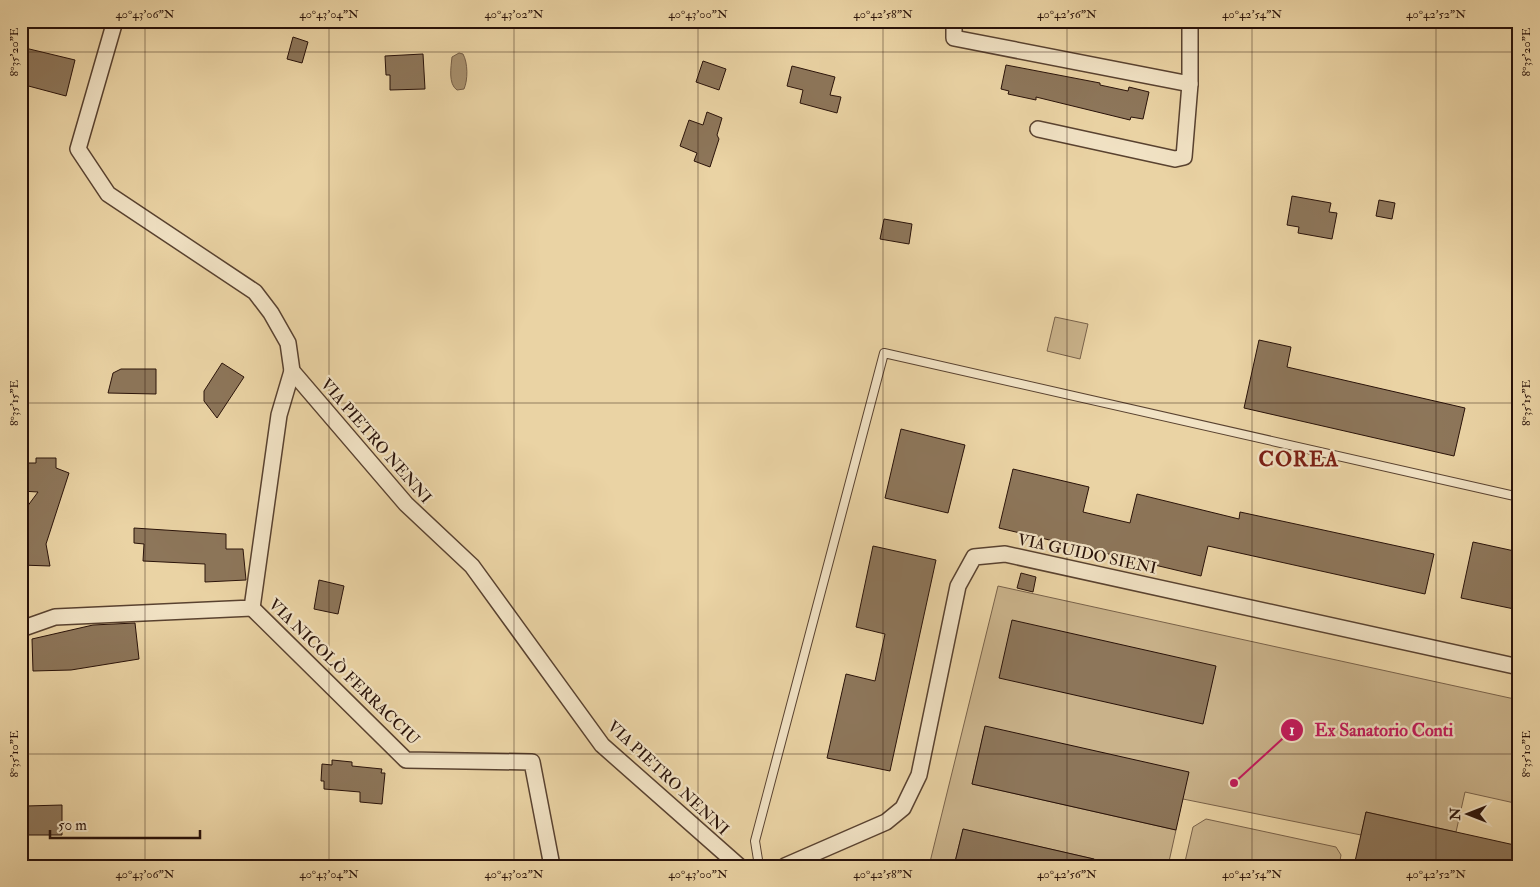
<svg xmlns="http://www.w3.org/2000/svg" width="1540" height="887" viewBox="0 0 1540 887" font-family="'IM FELL Double Pica',serif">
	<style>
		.green { fill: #c9b28a; stroke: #79624a }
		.water { fill: #a8916f; stroke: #755e46 }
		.building { fill: #8d765a; stroke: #291209 }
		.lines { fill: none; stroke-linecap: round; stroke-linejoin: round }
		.lane-casing { stroke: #594230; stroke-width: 10 }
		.street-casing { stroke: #594230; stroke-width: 18 }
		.lane { stroke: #f1e2c4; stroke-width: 8 }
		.street { stroke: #f1e2c4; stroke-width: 15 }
		.ticks { fill: none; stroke: #291209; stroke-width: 1; stroke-opacity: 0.45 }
		.labels { text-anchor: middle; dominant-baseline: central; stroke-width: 4.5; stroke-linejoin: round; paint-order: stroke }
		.street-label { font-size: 16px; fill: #291209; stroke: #f1e2c4 }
		.district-label { font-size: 21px; font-weight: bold; letter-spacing: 1px; fill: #7a1f14; stroke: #f1e2c4 }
		.leader { fill: none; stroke: #c2185b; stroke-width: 2 }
		.callout-dot { fill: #c2185b; stroke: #f1e2c4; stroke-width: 2 }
		.mark-label { font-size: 15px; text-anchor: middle; font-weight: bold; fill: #fff }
		.callout-label { font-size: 18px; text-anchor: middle; font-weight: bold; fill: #c2185b; stroke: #f1e2c4; stroke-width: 4.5; stroke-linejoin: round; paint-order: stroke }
		.neatline { fill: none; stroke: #291209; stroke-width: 2 }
		.ticks-label { font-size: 12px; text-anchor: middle; fill: #291209 }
	</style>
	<rect width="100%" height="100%" fill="#ead3a4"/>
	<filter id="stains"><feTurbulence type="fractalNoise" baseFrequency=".004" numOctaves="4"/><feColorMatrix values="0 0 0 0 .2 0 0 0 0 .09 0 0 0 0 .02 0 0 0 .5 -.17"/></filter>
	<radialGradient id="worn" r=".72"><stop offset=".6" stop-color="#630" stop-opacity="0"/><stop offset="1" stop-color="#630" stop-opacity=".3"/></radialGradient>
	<g class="green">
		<polygon points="1055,317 1088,324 1080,359 1047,351"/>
		<polygon points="998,586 1519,700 1519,804 1465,792 1456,832 1366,812 1361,835 1183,799 985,727 972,784 1176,830 1168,866 1124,866 963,829 954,866 929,866"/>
		<polygon points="1206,819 1336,847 1341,855 1339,866 1184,866 1193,827"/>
	</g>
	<path class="water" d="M459,53l4,1c5,9 5,26 1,35l-7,1c-9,-6 -6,-23 -5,-33z"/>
	<g class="building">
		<polygon points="293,37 308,42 302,63 287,59"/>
		<polygon points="21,47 75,60 66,96 21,84"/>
		<polygon points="423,54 425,89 390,90 390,75 386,75 385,56"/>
		<polygon points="703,61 726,69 719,90 696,82"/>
		<polygon points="1006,65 1100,83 1100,85 1128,91 1129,87 1149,92 1143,119 1131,117 1130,120 1036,97 1036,100 1008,94 1009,91 1001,89"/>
		<polygon points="792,66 835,77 830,95 841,97 837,113 800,103 803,90 787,86"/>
		<polygon points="707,112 722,118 717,135 719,139 710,167 694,161 697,153 680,146 689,120 703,125"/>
		<polygon points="1292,196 1331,203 1329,212 1337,213 1332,239 1298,233 1299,227 1287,225"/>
		<polygon points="1379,200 1395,203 1392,219 1376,216"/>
		<polygon points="884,219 912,224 909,244 880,239"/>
		<polygon points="1259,340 1291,347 1287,367 1465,408 1454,456 1244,408"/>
		<polygon points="222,363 244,377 217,418 204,401 204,391"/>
		<polygon points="121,369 156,369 156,394 108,393 113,373"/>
		<polygon points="901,429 965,445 948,513 885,498"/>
		<polygon points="36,458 56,458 56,468 69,473 46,544 50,566 21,565 21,515 38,492 21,491 21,463 36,463"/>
		<polygon points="1013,469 1089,487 1083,512 1130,523 1137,494 1239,519 1240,512 1434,554 1425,594 1208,546 1201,576 999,528"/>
		<polygon points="134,528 226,534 226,549 243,549 246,580 205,582 205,564 143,561 144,544 134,543"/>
		<polygon points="1473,542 1519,552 1519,610 1461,598"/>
		<polygon points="873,546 936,560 890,771 827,758 846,674 875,681 885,634 856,627"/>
		<polygon points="1021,573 1036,577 1033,592 1017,588"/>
		<polygon points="319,580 344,586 338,614 314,609"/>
		<polygon points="1012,620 1216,666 1203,724 999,678"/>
		<polygon points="135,623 139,659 71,670 33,671 32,639 93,625"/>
		<polygon points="985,726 1189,772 1176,830 972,784"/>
		<polygon points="332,760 352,762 352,766 382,769 381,773 385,773 382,804 360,802 360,792 324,789 324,781 321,781 322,764 332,765"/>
		<polygon points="62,805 62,835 27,835 26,806"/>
		<polygon points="1366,812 1519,846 1519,866 1354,866"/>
		<polygon points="963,829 1094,859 1094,866 954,866"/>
	</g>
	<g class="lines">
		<g class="lane-casing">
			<polyline id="lane" points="759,866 755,841 884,353 1519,497"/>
		</g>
		<g class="street-casing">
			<g id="street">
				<polyline points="115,21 78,149 108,194 255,292 271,313 288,343 292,371 406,504 472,566 602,745 739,866"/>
				<polyline points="954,21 954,38 1190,84 1190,21"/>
				<polyline points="1038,129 1175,159 1184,157 1190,84"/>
				<polyline points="252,608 406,760 532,762 552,866"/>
				<polyline points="21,629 55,617 252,608 279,415 292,371"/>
				<polyline points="785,866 886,822 903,808 919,775 958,586 974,557 1005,554 1519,667"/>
			</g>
		</g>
		<use href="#lane" class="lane"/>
		<use href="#street" class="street"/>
	</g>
	<path class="ticks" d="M145,21v845M329,21v845M514,21v845M698,21v845M883,21v845M1067,21v845M1252,21v845M1436,21v845M21,52h1498M21,403h1498M21,754h1498"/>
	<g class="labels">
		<g class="street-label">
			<text transform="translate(376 441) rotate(49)">VIA PIETRO NENNI</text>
			<text transform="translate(1087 554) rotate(12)">VIA GUIDO SIENI</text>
			<text transform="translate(344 672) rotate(44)">VIA NICOLÒ FERRACCIU</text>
			<text transform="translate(668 778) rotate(43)">VIA PIETRO NENNI</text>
		</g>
		<g class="district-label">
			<text x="1299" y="459">COREA</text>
		</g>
	</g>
	<path class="leader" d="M1234 783L1292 730"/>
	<g class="callout-dot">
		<circle cx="1234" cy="783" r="5"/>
		<circle cx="1292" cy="730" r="12"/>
	</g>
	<g class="mark-label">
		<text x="1292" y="735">1</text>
	</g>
	<g class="callout-label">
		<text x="1384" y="736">Ex Sanatorio Conti</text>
	</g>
	<rect width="1540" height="887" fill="none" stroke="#ead3a4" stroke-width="55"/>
	<g transform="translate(1468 814) rotate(270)" stroke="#f1e2c4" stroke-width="4" paint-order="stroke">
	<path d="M0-4L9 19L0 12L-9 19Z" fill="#291209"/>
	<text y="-8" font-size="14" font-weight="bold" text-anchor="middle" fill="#291209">N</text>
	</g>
	<path d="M50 830v8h150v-8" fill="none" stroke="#291209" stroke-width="2.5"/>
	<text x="58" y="830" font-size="15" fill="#291209" stroke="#f1e2c4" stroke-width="4" paint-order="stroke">50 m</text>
	<rect x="28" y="28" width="1484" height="832" class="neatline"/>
	<g class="ticks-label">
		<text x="145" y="18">40°43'06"N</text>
		<text x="329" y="18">40°43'04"N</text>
		<text x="514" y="18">40°43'02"N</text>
		<text x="698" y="18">40°43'00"N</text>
		<text x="883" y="18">40°42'58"N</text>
		<text x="1067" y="18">40°42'56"N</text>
		<text x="1252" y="18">40°42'54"N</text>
		<text x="1436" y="18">40°42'52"N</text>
		<text transform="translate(1526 52) rotate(-90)" y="4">8°35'20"E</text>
		<text transform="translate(14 52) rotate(-90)" y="4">8°35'20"E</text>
		<text transform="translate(1526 403) rotate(-90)" y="4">8°35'15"E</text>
		<text transform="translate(14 403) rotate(-90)" y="4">8°35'15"E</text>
		<text transform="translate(1526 754) rotate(-90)" y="4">8°35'10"E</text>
		<text transform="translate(14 754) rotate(-90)" y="4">8°35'10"E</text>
		<text x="145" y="878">40°43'06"N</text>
		<text x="329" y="878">40°43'04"N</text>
		<text x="514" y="878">40°43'02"N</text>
		<text x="698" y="878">40°43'00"N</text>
		<text x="883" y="878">40°42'58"N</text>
		<text x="1067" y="878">40°42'56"N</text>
		<text x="1252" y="878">40°42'54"N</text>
		<text x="1436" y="878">40°42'52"N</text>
	</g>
	<rect width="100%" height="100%" filter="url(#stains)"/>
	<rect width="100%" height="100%" fill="url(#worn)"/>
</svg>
